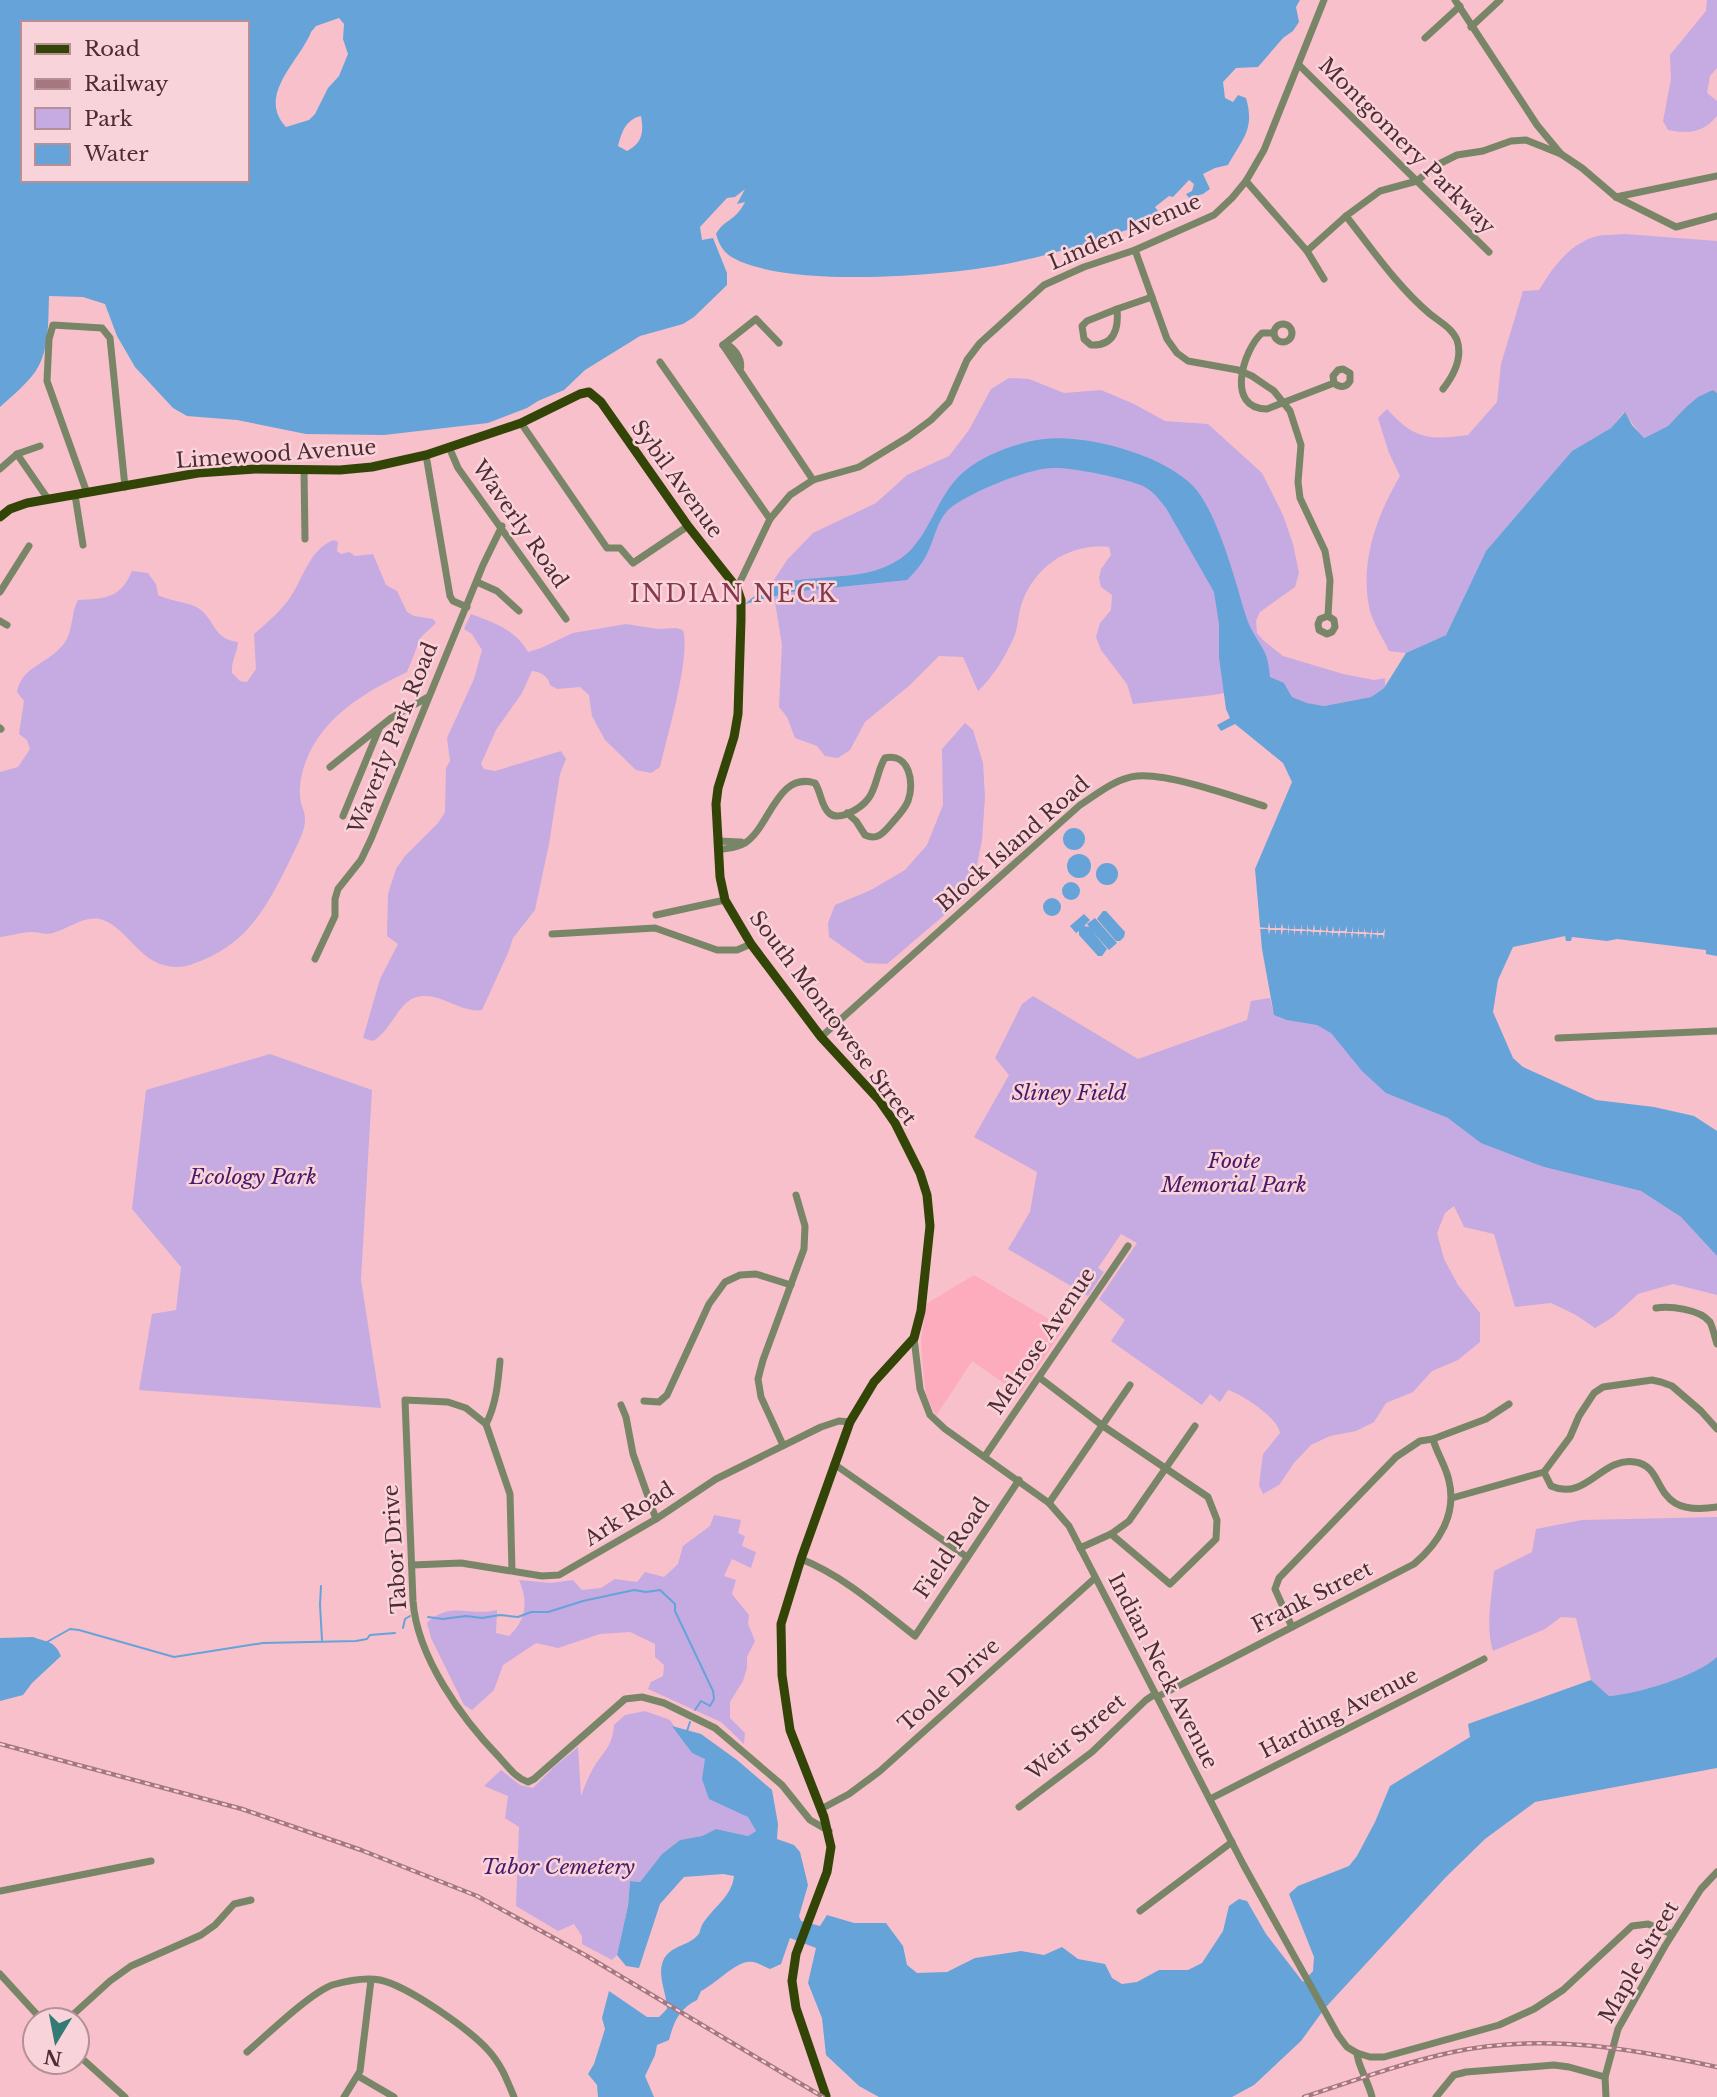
<svg xmlns="http://www.w3.org/2000/svg" width="1717" height="2097" viewBox="0 0 1717 2097" font-family="'Libre Baskerville',serif">
	<style>
		.built { fill: #fcacbc }
		.green { fill: #c5abe2 }
		.water { fill: #65a3d9; fill-rule: evenodd }
		.pier { fill: #f8c0ca }
		.lines { fill: none; stroke-linecap: round; stroke-linejoin: round }
		.stream { stroke: #65a3d9; stroke-width: 2 }
		.minor { stroke: #788567; stroke-width: 7 }
		.major { stroke: #324507; stroke-width: 9 }
		.rail-casing { stroke: #a5777f; stroke-width: 4.5 }
		.rail { stroke: #f9d3da; stroke-width: 2; stroke-dasharray: 5; stroke-linecap: butt }
		.labels { text-anchor: middle; dominant-baseline: central; stroke-width: 5; stroke-linejoin: round; paint-order: stroke }
		.street-label { font-size: 21px; fill: #4f2b32; stroke: #f9d3da }
		.park-label { font-size: 21px; font-style: italic; fill: #471a69; stroke: #f9d3da }
		.quarter-label { font-size: 24px; letter-spacing: 2px; fill: #86384c; stroke: #f9d3da }
	</style>
	<rect width="100%" height="100%" fill="#f8c0ca"/>
	<polygon class="built" points="974,1275 1064,1328 1020,1394 972,1361 936,1416 926,1395 923,1369 921,1340 926,1304"/>
	<g class="green">
		<path d="M1707,0h10v68l-7,8 -3,17 10,8v15c-14,17 -29,18 -49,14l-5,-9 8,-42 -1,-24 36,-44z"/>
		<path d="M1625,234l92,7v152l-4,-3 -28,18 -17,18 -25,12 -19,-26 -13,16 -39,23 -86,100 -40,84 -40,18 -17,-2c-6,-13 -15,-26 -19,-40 -11,-47 6,-94 30,-135l-11,-23 -11,-35 9,-9c28,31 42,31 81,26l29,-33 4,-38 22,-73 16,-1c13,-21 28,-43 52,-52 10,-4 24,-3 34,-4z"/>
		<path d="M1009,378l20,1 35,14 37,-3 33,14 31,17 43,3 54,49 21,42 10,29 6,29 -4,14 -35,25 -4,9 1,12 7,8 19,15 60,18 31,6 11,-2v9l-14,10 -47,9 -17,-3 -15,-6 -8,-14 -71,12 -80,9 -6,-20 -26,-34 -5,-13 4,-14 11,-13 1,-15 -11,-8 -2,-9 2,-9 10,-14 -2,-8c-39,-4 -72,18 -86,53 -5,11 -4,25 -9,37 -9,20 -20,39 -36,54l-15,-34 -24,-1 -29,29 -45,37 -15,28 -12,8 -13,-2 -8,-10 -22,-8 -8,-21 -8,-10 3,-62 -10,-62 15,-23 26,-27 63,-30 31,-28 42,-19 20,-26 22,-41z"/>
		<path d="M334,540l4,2 -1,9 4,3 8,-2 6,4 18,-2 13,31 11,6 10,21 7,4 19,3 3,4 -15,14 -14,35c-40,19 -84,44 -101,89 -5,13 -8,28 -5,42 1,4 4,10 4,15 1,12 -9,29 -14,40 -21,43 -41,83 -88,102 -8,3 -16,7 -25,7 -37,1 -49,-38 -75,-47 -18,-6 -34,9 -50,13 -7,2 -15,-1 -21,-1 -11,0 -22,4 -32,5v-165l18,-5 12,-18 -3,-9 -8,-6 5,-33 -7,-9c5,-26 29,-27 45,-46 12,-13 8,-31 16,-46 27,-1 43,-2 54,-29l16,2 8,11 2,11c13,7 31,6 43,15 15,13 13,29 37,32 -1,12 -7,19 -6,31l8,8 7,1 9,-13 -2,-35c12,-10 23,-20 33,-32 15,-19 22,-54 47,-62z"/>
		<path d="M471,614c23,9 44,15 57,38l13,-4 32,-15 53,-9 32,5 18,-1 7,2c8,26 -16,107 -23,137l-9,6 -15,-3 -31,-30 -13,-24 -3,-21 -9,-8 -23,2 -7,-4c-2,-9 -9,-13 -18,-14l-10,22 -26,37 -15,34 3,5 11,2 66,-20 5,8 -6,15 -11,70 -14,66 -22,28 -5,15 -26,57c-22,4 -44,-21 -68,-12 -16,6 -24,34 -41,43l-10,-3 17,-59 18,-35 -11,-8 1,-42 8,-25 9,-13 33,-33 7,-11 1,-44 4,-7 -3,-23 27,-59 8,-29 -10,-16 -8,-5z"/>
		<polygon points="965,723 973,730 983,763 985,797 982,840 975,875 956,905 887,964 866,963 829,937 828,923 835,905 871,890 905,870 927,845 943,805 942,749"/>
		<path d="M1033,996l105,63 109,-39 4,-19 19,-3 3,13 52,5 75,82 48,20 96,49 97,24 40,26 36,39v39l-44,-11 -35,10 -25,23 -18,11 -19,-13 -25,-12 -36,4 -21,-73 -30,-7 -10,-21 -9,7 -8,20 7,26 14,26 22,28v29l-22,18 -26,11 -19,21 -27,11 -12,19 -18,9 -26,5 -19,9 -17,18 -15,22 -16,9 -4,-9 4,-31 17,-21c-3,-16 -37,-38 -52,-43l-8,12 -10,-8 -8,11 -91,-64 14,-21 -26,-21 38,-56 -16,-9 -23,34 6,4 -16,24 -80,-47 22,-37 7,-40 -63,-35 35,-62 -14,-17 27,-54z"/>
		<polygon points="270,1054 372,1090 361,1280 381,1408 139,1390 152,1314 176,1310 181,1267 132,1209 146,1090"/>
		<path d="M714,1515l27,5 -3,13 7,3 -3,10 14,6 -5,16 -19,-9 -8,17 12,4 -4,14 17,21 -1,9 7,17 -8,16v11l-4,13 -13,21v16l15,15 -1,11 -23,-22 -73,-33 3,-7 12,-6 1,-11 -9,-8v-13l-25,-12 -30,2 -42,14 -22,-5 -33,22 -9,25 -22,20 -8,-5 -33,-67 -4,-15c23,-23 43,-6 70,-13l-1,23 13,3c18,-16 19,-36 10,-56l32,3 22,-3 9,10 19,-2 14,-9 22,3 8,-10 19,5 14,-13 5,-18 27,-20z"/>
		<path d="M1717,1517v140c-20,19 -80,37 -108,39l-18,-16 -15,-62 -15,-1 -16,12 -52,22c-8,-25 -1,-55 1,-80l38,-19 4,-23 46,-9z"/>
		<path d="M645,1711l25,9 22,33 14,6 -4,20 5,8v5l41,25 8,14 -8,5 -32,-7 -14,7 -22,4 -18,14 -22,28 -10,-1 -2,25 -11,49 -5,5 -30,-16v-8l-8,-12 -16,7 -42,-25 3,-79 -14,-9 3,-22 -24,-10 17,-16 19,15 13,3 20,-20 25,-21 3,49c4,-11 8,-21 14,-31 10,-14 18,-21 19,-40l11,-10z"/>
	</g>
	<g class="water">
		<path d="M0,0h1300l-4,7 3,15 -6,9 -10,7 -25,29 -22,1 -13,14 2,16 8,4 5,-7 8,3c9,31 -3,40 -18,67l-13,3 -12,6 7,15 -7,5 -14,4 -3,-4 6,-3 2,-7 -5,-4 -16,17 -4,-1 -14,11 3,4v8c-45,16 -91,32 -138,42 -62,15 -237,29 -290,-5 -8,-6 -11,-12 -14,-22 8,-15 19,-12 29,-32l-8,2 8,-15 -10,8 -8,1 -27,29 2,13 11,-2 14,35v12l-33,32 -11,7 -43,12 -55,34 -21,20 -26,11 -11,7 -39,15 -104,12 -78,-1 -69,-14 -50,-4 -14,-8 -38,-41 -18,-31 -12,-32 -22,-7 -34,-1c-1,26 1,59 -17,80 -9,11 -21,21 -32,31zM339,18l5,6 -1,15 5,15 -9,22 -11,12 -13,26 -6,6 -23,7c-30,-32 14,-66 25,-95l5,-6zM23,23h224v157h-224zM641,116c3,17 1,27 -14,35l-9,-5c4,-14 7,-26 23,-30z"/>
		<path d="M1713,390l4,3v563l-11,-2v-4l-89,-11 -10,2 -35,-4 -1,4h-5l-1,-5 -52,11 -15,33 -5,32 20,46 10,9 73,33 58,7 40,9 23,15v125l-36,-39 -40,-26 -97,-24 -63,-24 -33,-25 -62,-25 -24,-22 -31,-38 -14,-8 -30,-5 -13,-5 -12,-66 -7,-80 37,-87 -9,-19 -48,-39 -14,7 -4,-6 13,-7 -4,-9 -7,-52v-33l-5,-32 -48,-84c-7,-9 -13,-17 -23,-22 -19,-8 -71,-19 -90,-18 -25,0 -87,26 -105,42 -11,11 -14,30 -21,44 -5,10 -12,18 -20,26l-116,12 -46,12c45,-42 107,-13 155,-45 31,-21 36,-66 66,-89 20,-16 53,-28 78,-31 44,-5 119,16 149,47 24,25 42,94 52,127 4,15 12,25 19,38 4,7 5,17 6,26l14,6 8,14 15,6 17,3 47,-9 13,-9 22,-35 40,-18 40,-84 86,-100 39,-23 14,-16 7,13 12,13 24,-12 17,-18 13,-11z"/>
		<circle cx="1074" cy="839" r="11"/>
		<circle cx="1079" cy="866" r="12"/>
		<circle cx="1107" cy="874" r="11"/>
		<circle cx="1071" cy="891" r="9"/>
		<circle cx="1052" cy="907" r="9"/>
		<polygon points="1103,911 1106,911 1125,932 1124,937 1120,941 1116,941 1097,919"/>
		<polygon points="1084,914 1090,920 1084,926 1089,927 1087,924 1095,918 1117,943 1109,950 1092,931 1107,949 1102,956 1098,956 1079,935 1079,931 1076,933 1070,926"/>
		<path d="M33,1637c15,6 21,3 28,19l-29,27 -9,12 -23,6v-63z"/>
		<path d="M1717,1657v111l-182,34 -50,37 -39,38 -121,131 -24,33 -47,44 -22,12h-353l-20,-11 -33,-31 -4,-37 -14,-35 8,-35 -26,-10 -9,26 -11,5c-7,-3 -15,-8 -22,-7 -12,0 -34,23 -47,29l-4,9c-18,9 -23,21 -28,40l-12,5 -2,10 -10,21 9,21h-56l-1,-12 -9,-11 6,-10 11,-35 -3,-11 7,-27 38,26h12l8,-8c0,-16 -10,-32 -4,-48 7,-16 24,-14 35,-26 2,-2 2,-6 4,-10 10,-17 30,-28 32,-49l-11,-2 -39,3 -24,27 -21,64 -13,-2 -9,-11 11,-49 2,-25 10,1 22,-28 18,-14 22,-4 14,-7 32,7 8,-5 -8,-14 -39,-18 -7,-20 3,-20 -13,-6 -20,-27 29,8 36,26 35,30 6,34 -1,15 17,6 6,7 8,33 -9,31 2,5 19,5 7,-11 27,8h32l17,23 4,19 10,8 30,-1 28,-14 46,-7 23,4 18,-8 16,12 27,5 7,14 10,6 15,-2 22,-12h29l14,-7 21,-32 6,-25 10,-7 8,2 19,33 37,48 10,-11 1,-14 -25,-63 9,-8 51,-20 8,-10 18,-34 15,-36 80,-49 -2,-13 123,-44 18,16c28,-2 88,-20 108,-39z"/>
	</g>
	<polygon class="pier" points="1269,922 1270,928 1275,928 1275,923 1276,928 1281,928 1282,923 1283,928 1288,929 1288,923 1289,929 1294,929 1295,924 1295,929 1301,929 1301,924 1302,929 1307,930 1307,924 1308,929 1313,930 1314,924 1315,930 1320,930 1321,925 1321,930 1326,931 1327,925 1328,931 1332,931 1333,926 1334,931 1339,931 1339,926 1340,931 1345,931 1347,926 1347,932 1352,932 1352,926 1353,932 1358,932 1359,927 1359,932 1364,932 1365,927 1365,932 1371,933 1371,927 1372,933 1377,933 1378,928 1378,933 1383,933 1385,928 1384,940 1383,935 1378,935 1378,940 1377,935 1372,934 1371,940 1370,934 1366,934 1365,939 1364,934 1359,934 1359,939 1358,934 1353,933 1352,939 1351,933 1346,933 1346,939 1345,933 1340,933 1339,938 1338,933 1333,933 1333,938 1332,933 1327,932 1327,938 1326,932 1321,932 1320,937 1319,932 1314,932 1314,937 1313,932 1308,931 1308,937 1307,931 1302,931 1301,936 1300,931 1295,931 1295,936 1294,931 1289,930 1288,936 1288,930 1283,930 1281,936 1281,930 1276,930 1276,935 1275,930 1270,930 1269,935 1268,929 1256,929 1256,927 1268,928"/>
	<g class="lines">
		<g class="stream">
			<polyline points="321,1586 320,1605 322,1640"/>
			<polyline points="428,1617 443,1619 466,1616 482,1618 500,1615 518,1617 531,1612 548,1612 583,1601 634,1590 646,1592 660,1590 675,1604 675,1611 713,1691 714,1699 710,1706 701,1701 695,1710"/>
			<polyline points="403,1628 405,1619 410,1616"/>
			<polyline points="47,1642 70,1629 79,1630 174,1657 263,1643 356,1641 367,1639 370,1635 395,1633"/>
			<polyline points="687,1731 690,1722"/>
		</g>
		<g class="minor">
			<polyline points="1455,0 1537,125 1561,154 1582,168 1616,197 1676,227 1717,216"/>
			<polyline points="1471,27 1500,0"/>
			<polyline points="1425,38 1460,6"/>
			<polyline points="1299,65 1489,252"/>
			<polyline points="1246,181 1307,251 1324,279"/>
			<polyline points="1616,197 1717,176"/>
			<path d="M1346,216c26,33 51,70 84,98 10,8 22,14 27,26 6,18 -3,35 -14,49"/>
			<polyline points="1135,250 1167,339 1177,353 1188,361 1238,370 1252,376 1274,391 1290,411 1301,445 1298,482 1300,498 1325,551 1330,580 1328,616 1334,620 1335,627 1332,632 1327,634 1319,630 1318,624 1320,619 1328,616"/>
			<polyline points="1307,251 1346,216 1380,191 1417,181 1435,166 1457,155 1483,151 1511,141 1526,140 1561,154"/>
			<path d="M1117,309c2,20 -3,37 -26,36l-7,-6 -2,-13 5,-5z"/>
			<polyline points="1117,309 1152,297"/>
			<circle cx="1283" cy="333" r="9"/>
			<path d="M1273,333h-11c-19,17 -37,76 5,76l67,-26c6,5 12,5 16,-2v-8l-7,-4 -5,1 -5,6 1,7"/>
			<polyline points="723,345 813,480"/>
			<polyline points="723,345 756,319 779,343"/>
			<path d="M723,345h5c8,5 15,16 12,25"/>
			<polyline points="660,362 770,519"/>
			<polyline points="521,423 607,548 620,548 633,563 688,526"/>
			<polyline points="449,447 458,468 566,619"/>
			<polyline points="17,454 48,499"/>
			<polyline points="426,455 450,596 453,601 467,607"/>
			<polyline points="0,469 17,454 40,446"/>
			<polyline points="304,469 305,539"/>
			<polyline points="87,493 47,381 49,339 53,325 102,328 110,338 125,487"/>
			<polyline points="75,495 83,545"/>
			<polyline points="477,582 497,591 519,611"/>
			<polyline points="737,588 770,519 790,495 813,480 859,467 908,437 931,420 949,402 967,360 980,343 1044,285 1084,267 1135,250 1214,215 1232,198 1246,181 1264,150 1324,0"/>
			<polyline points="0,592 29,546"/>
			<polyline points="0,621 7,625"/>
			<polyline points="0,728 1,729"/>
			<polyline points="330,767 391,718 428,697"/>
			<polyline points="343,816 379,729"/>
			<polyline points="718,841 741,842"/>
			<path d="M718,850c9,-2 19,-2 27,-7 25,-16 32,-72 70,-60 6,9 6,23 14,30 10,9 32,-5 39,-14 9,-11 9,-29 17,-41 24,-6 30,25 23,43 -3,8 -10,15 -16,22 -8,9 -14,18 -27,12l-9,-14 -9,-8"/>
			<polyline points="656,915 725,900"/>
			<polyline points="552,934 655,928 717,950 737,950 751,944"/>
			<polyline points="315,959 335,916 335,899 338,889 361,860 371,839 483,565 502,526"/>
			<path d="M821,1037l259,-232c17,-11 36,-27 57,-29 31,-3 96,20 127,30"/>
			<polyline points="1558,1038 1717,1031"/>
			<path d="M1656,1308c14,-2 44,1 54,14 3,6 5,16 7,22"/>
			<polyline points="914,1338 920,1389 930,1415 945,1429 1049,1503 1069,1526 1243,1864 1338,2035 1347,2047 1357,2053 1370,2057 1384,2057 1499,2025 1534,2009 1563,1990 1632,1926 1648,1924 1672,1934"/>
			<polyline points="1040,1378 1103,1426 1208,1497 1217,1520 1216,1539 1170,1584 1111,1534"/>
			<polyline points="644,1401 659,1402 667,1395 709,1304 725,1282 740,1275 756,1274 791,1285"/>
			<polyline points="621,1405 626,1417 633,1454 656,1519"/>
			<path d="M486,1424c10,-19 12,-41 14,-63"/>
			<polyline points="783,1445 761,1397 758,1379 763,1360 804,1249 805,1226 796,1195"/>
			<polyline points="985,1456 1128,1246"/>
			<polyline points="834,1464 967,1557"/>
			<path d="M1544,1472l7,14c35,16 51,-30 84,-24 34,5 13,56 82,45"/>
			<polyline points="1452,1498 1544,1472 1570,1437 1579,1416 1594,1393 1603,1387 1652,1380 1661,1382 1672,1386 1701,1411 1717,1429"/>
			<polyline points="1049,1503 1130,1385"/>
			<polyline points="1080,1548 1111,1534 1129,1521 1195,1426"/>
			<path d="M801,1559c43,17 78,49 114,77l104,-156"/>
			<polyline points="412,1565 461,1563 542,1576 559,1575 656,1519 716,1479 821,1427 839,1421 850,1422"/>
			<path d="M512,1570l-2,-76 -24,-70 -20,-16 -18,-6 -43,-2 8,201c4,56 49,118 87,157 8,9 16,20 28,24l6,-3 91,-80 17,-2 22,6 51,25 67,57 28,35 19,11"/>
			<polyline points="1292,1627 1275,1589 1279,1578 1396,1457 1420,1441 1433,1439"/>
			<path d="M1157,1697l257,-133c25,-21 43,-50 35,-83 -3,-15 -12,-27 -16,-42l53,-20 23,-15"/>
			<polyline points="1210,1799 1484,1659"/>
			<polyline points="1019,1807 1092,1752 1146,1700 1155,1694"/>
			<polyline points="821,1809 849,1794 880,1771 1095,1578"/>
			<polyline points="0,1891 151,1861"/>
			<polyline points="1140,1911 1232,1842"/>
			<polyline points="0,1974 42,2020"/>
			<polyline points="67,2020 110,1981 131,1966 201,1935 215,1925 234,1904 251,1900"/>
			<path d="M247,2052c20,-17 62,-58 85,-67 14,-4 34,-8 48,-5 28,6 89,49 108,70 13,14 19,30 26,47"/>
			<path d="M1357,2053c0,11 12,30 15,44"/>
			<polyline points="77,2054 125,2097"/>
			<polyline points="358,2076 394,2097"/>
			<polyline points="344,2097 360,2071 371,1980"/>
			<polyline points="1436,2097 1454,2075 1466,2072 1554,2065 1569,2067 1605,2077"/>
			<polyline points="1606,2097 1605,2077 1618,2029 1665,1946 1701,1889 1717,1872"/>
		</g>
		<polyline class="major" points="0,517 10,509 27,503 198,473 255,469 340,470 372,467 426,455 521,423 580,394 589,392 601,402 688,526 737,588 741,600 741,620 738,714 734,737 718,788 716,804 720,877 725,900 751,944 821,1037 879,1100 895,1123 920,1173 927,1195 930,1226 921,1311 914,1338 874,1382 850,1422 801,1559 781,1624 782,1675 790,1730 824,1817 831,1847 827,1872 796,1954 792,1981 796,2008 826,2096"/>
		<g class="rail-casing">
			<g id="rail">
				<polyline points="0,1744 242,1809 361,1850 477,1896 585,1955 823,2097"/>
				<path d="M1304,2097c49,-16 98,-34 149,-45 89,-19 176,-4 264,15"/>
			</g>
		</g>
		<use href="#rail" class="rail"/>
	</g>
	<g class="labels">
		<g class="street-label">
			<text transform="translate(1407 146) rotate(45)">Montgomery Parkway</text>
			<text transform="translate(1125 232) rotate(-23)">Linden Avenue</text>
			<text transform="translate(276 454) rotate(-4)">Limewood Avenue</text>
			<text transform="translate(677 479) rotate(54)">Sybil Avenue</text>
			<text transform="translate(520 524) rotate(55)">Waverly Road</text>
			<text transform="translate(393 738) rotate(-68)">Waverly Park Road</text>
			<text transform="translate(1013 844) rotate(-41)">Block Island Road</text>
			<text transform="translate(833 1018) rotate(53)">South Montowese Street</text>
			<text transform="translate(1042 1341) rotate(-56)">Melrose Avenue</text>
			<text transform="translate(629 1514) rotate(-32)">Ark Road</text>
			<text transform="translate(952 1548) rotate(-56)">Field Road</text>
			<text transform="translate(395 1549) rotate(-94)">Tabor Drive</text>
			<text transform="translate(1312 1597) rotate(-27)">Frank Street</text>
			<text transform="translate(1163 1671) rotate(63)">Indian Neck Avenue</text>
			<text transform="translate(949 1685) rotate(-42)">Toole Drive</text>
			<text transform="translate(1339 1713) rotate(-27)">Harding Avenue</text>
			<text transform="translate(1076 1737) rotate(-40)">Weir Street</text>
			<text transform="translate(1639 1962) rotate(-60)">Maple Street</text>
		</g>
		<g class="park-label">
			<text x="1069" y="1093">Sliney Field</text>
			<text x="1234" y="1161">Foote<tspan x="1234" dy="24">Memorial Park</tspan></text>
			<text x="253" y="1177">Ecology Park</text>
			<text x="558" y="1867">Tabor Cemetery</text>
		</g>
		<g class="quarter-label">
			<text x="734" y="593">INDIAN NECK</text>
		</g>
	</g>
	<rect x="21" y="21" width="228" height="161" fill="#f9d3da" stroke="#b59097" stroke-width="2"/>
	<rect x="35" y="44" width="35" height="10" fill="#324507" stroke="#b59097" stroke-width="2"/>
	<text x="84" y="56" font-size="21" fill="#4f2b32">Road</text>
	<rect x="35" y="79" width="35" height="10" fill="#a5777f" stroke="#b59097" stroke-width="2"/>
	<text x="84" y="91" font-size="21" fill="#4f2b32">Railway</text>
	<rect x="35" y="108" width="35" height="21" fill="#c5abe2" stroke="#b59097" stroke-width="2"/>
	<text x="84" y="126" font-size="21" fill="#4f2b32">Park</text>
	<rect x="35" y="144" width="35" height="21" fill="#65a3d9" stroke="#b59097" stroke-width="2"/>
	<text x="84" y="161" font-size="21" fill="#4f2b32">Water</text>
	<g transform="translate(56 2041) rotate(190)"><circle r="33" fill="#f9d3da" stroke="#b59097" stroke-width="2"/>
	<path d="M0-5L12 26L0 18L-12 26Z" fill="#347b74"/>
	<text y="-10" font-size="19" font-weight="bold" text-anchor="middle" fill="#4f2b32">N</text>
	</g>
</svg>
